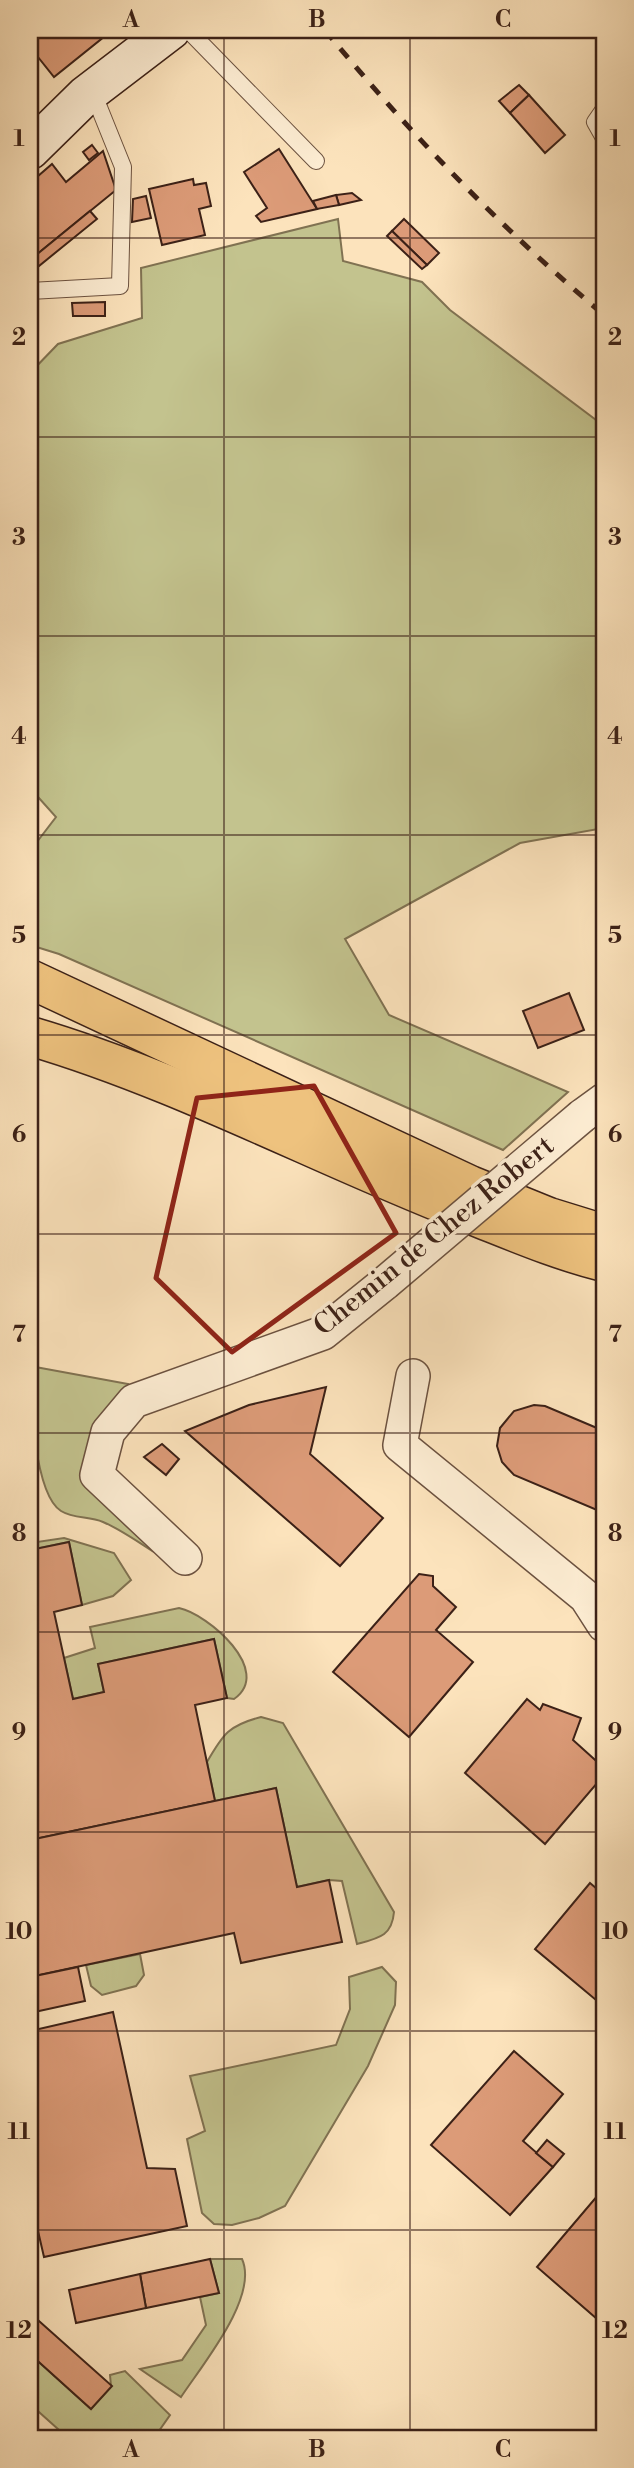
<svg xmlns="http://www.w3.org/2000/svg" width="634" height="2468" viewBox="0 0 634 2468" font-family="'Libre Bodoni',serif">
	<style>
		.green { fill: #c3c38e; stroke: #807252; stroke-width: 2 }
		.building { fill: #dc9b78; stroke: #3c2117; stroke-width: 2 }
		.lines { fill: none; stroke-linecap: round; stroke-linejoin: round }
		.lane-casing { stroke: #6c5240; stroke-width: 18 }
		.street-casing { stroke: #6c5240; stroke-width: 36 }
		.secondary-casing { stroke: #3c2117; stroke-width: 41 }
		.highway-casing { stroke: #3c2117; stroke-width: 41 }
		.lane { stroke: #fdedd3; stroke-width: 16 }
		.street { stroke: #fdedd3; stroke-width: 33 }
		.secondary { stroke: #fdedd3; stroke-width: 38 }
		.highway { stroke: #eec27e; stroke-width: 38 }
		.rail { stroke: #3c2117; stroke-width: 5; stroke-dasharray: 12 12; stroke-linecap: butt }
		.street-bridge-casing { stroke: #6c5240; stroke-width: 36; stroke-linecap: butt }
		.street-bridge { stroke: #fdedd3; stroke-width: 33 }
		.marked { fill: none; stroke: #8f2418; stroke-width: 5; stroke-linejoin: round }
		.grid { fill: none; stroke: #3c2117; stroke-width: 2; stroke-opacity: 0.55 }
		.labels { text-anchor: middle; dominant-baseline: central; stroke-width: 7; stroke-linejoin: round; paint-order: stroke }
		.street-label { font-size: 28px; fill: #3c2117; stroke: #fdedd3 }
		.neatline { fill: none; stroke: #3c2117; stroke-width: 2.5 }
		.grid-label { font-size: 23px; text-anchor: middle; font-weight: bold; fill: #3c2117 }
	</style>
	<rect width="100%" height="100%" fill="#fce3bc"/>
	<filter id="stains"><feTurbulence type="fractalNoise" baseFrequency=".00286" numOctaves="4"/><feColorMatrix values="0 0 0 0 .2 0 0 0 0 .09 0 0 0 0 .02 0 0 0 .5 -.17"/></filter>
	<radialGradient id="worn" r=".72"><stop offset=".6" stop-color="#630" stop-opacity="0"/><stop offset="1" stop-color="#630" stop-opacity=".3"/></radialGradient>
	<g class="green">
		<polygon points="338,219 343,261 422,282 450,310 604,426 604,828 520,843 345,939 389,1015 568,1092 503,1150 59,954 30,945 30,851 56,817 30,788 30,373 58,344 142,318 141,268"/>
		<path d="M30,1366l98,18 -37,89 63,79c-16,-10 -34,-23 -51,-30 -14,-6 -29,-3 -42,-11 -27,-17 -31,-115 -31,-145z"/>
		<polygon points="64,1538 114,1553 131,1580 113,1596 82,1605 69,1542 30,1550 30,1543"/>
		<path d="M179,1608c29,6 95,63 55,91l-7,-1 -13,-59 -116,25 6,28 -31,7 -9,-41 31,-10 -5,-21z"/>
		<path d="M261,1717l22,6 111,189c-2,24 -15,26 -37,32l-15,-63 -13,-1 -32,7 -21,-99 -61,13 -8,-39c16,-28 22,-37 54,-45z"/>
		<polygon points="140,1954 144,1975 136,1986 102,1995 91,1986 86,1965"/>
		<polygon points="382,1967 396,1982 395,2005 368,2066 285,2206 259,2218 232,2225 214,2224 202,2213 187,2139 205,2131 190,2076 336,2045 350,2009 349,1977"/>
		<path d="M210,2259h32c17,38 -40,106 -61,138l-41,-28 42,-9 24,-35 -6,-28 19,-4z"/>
		<polygon points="30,2354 91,2409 111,2386 110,2375 125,2371 170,2415 154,2438 68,2438 30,2404"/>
	</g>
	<g class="building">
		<polygon points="30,30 100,30 105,36 54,77 30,47"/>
		<polygon points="519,85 529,95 510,113 499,101"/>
		<polygon points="529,95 565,135 545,153 510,113"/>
		<polygon points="92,145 98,153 89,160 83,152"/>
		<polygon points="279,149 317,209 261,222 256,216 267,208 244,172"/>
		<polygon points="103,151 116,190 30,260 30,183 52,164 66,182"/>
		<polygon points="193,179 194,185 206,183 211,206 199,209 205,235 162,245 149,189"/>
		<polygon points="352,193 361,200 339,205 336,195"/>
		<polygon points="336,195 339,205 317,209 313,201"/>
		<polygon points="146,196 151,218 132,222 133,199"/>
		<polygon points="90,211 97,219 34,270 30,260"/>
		<polygon points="404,219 439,253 427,265 392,231"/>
		<polygon points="392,231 427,265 422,269 387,236"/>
		<polygon points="105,302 105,316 73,316 72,303"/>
		<polygon points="569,993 584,1030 538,1048 523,1011"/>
		<polygon points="326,1387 310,1454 383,1518 340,1566 185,1431 249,1405"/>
		<polygon points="534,1405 545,1406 604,1431 604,1513 514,1475 502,1462 497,1446 500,1428 514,1411"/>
		<polygon points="162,1444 179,1459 166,1475 144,1457"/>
		<polygon points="69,1542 82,1605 54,1612 73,1699 104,1692 98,1664 214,1639 227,1698 195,1705 215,1801 30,1840 30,1550"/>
		<polygon points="419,1574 433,1576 433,1586 456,1607 436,1630 473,1662 409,1737 333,1672"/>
		<polygon points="527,1699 540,1710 543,1704 581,1718 573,1740 604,1768 604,1775 545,1844 465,1773"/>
		<polygon points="276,1788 297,1887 329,1880 342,1942 241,1963 234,1933 30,1977 30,1840"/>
		<polygon points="590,1883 604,1895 602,2005 535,1949"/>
		<polygon points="78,1967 85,2001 30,2013 30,1977"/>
		<polygon points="113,2012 147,2168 175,2169 187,2226 44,2257 38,2231 30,2233 30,2031"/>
		<polygon points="514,2051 563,2094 523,2141 553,2167 510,2215 431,2145"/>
		<polygon points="547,2140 564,2154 553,2167 536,2153"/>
		<polygon points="604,2188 604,2325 537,2267"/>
		<polygon points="210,2259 219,2293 146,2308 140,2274"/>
		<polygon points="140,2274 146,2308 76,2323 69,2290"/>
		<polygon points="30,2313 112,2386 91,2409 30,2354"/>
	</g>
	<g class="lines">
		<g class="lane-casing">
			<g id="lane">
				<polyline points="188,30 316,161"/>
				<polyline points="604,109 595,122 604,138"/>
				<polyline points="30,291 120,286 123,167 92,90"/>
			</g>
		</g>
		<g class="street-casing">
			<g id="street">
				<polyline points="582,1116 604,1100"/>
				<polyline points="413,1376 400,1445 586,1597 604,1625"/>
				<polyline points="185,1558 97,1475 108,1432 134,1401 323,1333 385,1283"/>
			</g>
		</g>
		<g class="secondary-casing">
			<polyline id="secondary" points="30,150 86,95 171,30"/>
		</g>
		<g class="highway-casing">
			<g id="highway">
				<polyline points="30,979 470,1185 549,1217 604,1234"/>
				<path d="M30,1036c153,45 295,123 444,180 43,17 85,35 130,46"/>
			</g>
		</g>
		<use href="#lane" class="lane"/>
		<use href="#street" class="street"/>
		<use href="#secondary" class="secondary"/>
		<use href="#highway" class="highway"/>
		<path class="rail" d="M325,30c85,104 177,199 279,285"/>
		<g class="street-bridge-casing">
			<polyline id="street-bridge" points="385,1283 582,1116"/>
		</g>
		<use href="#street-bridge" class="street-bridge"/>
	</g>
	<path class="marked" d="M314,1086l82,147 -164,119 -76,-74 41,-180z"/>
	<path class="grid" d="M224,30v2408M410,30v2408M30,238h574M30,437h574M30,636h574M30,835h574M30,1035h574M30,1234h574M30,1433h574M30,1632h574M30,1832h574M30,2031h574M30,2230h574"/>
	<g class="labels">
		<g class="street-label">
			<text transform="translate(434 1236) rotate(-39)">Chemin de Chez Robert</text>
		</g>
	</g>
	<rect width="634" height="2468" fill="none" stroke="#fce3bc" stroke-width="77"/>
	<rect x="38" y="38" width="558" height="2392" class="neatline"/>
	<g class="grid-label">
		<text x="131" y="27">A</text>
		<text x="317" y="27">B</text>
		<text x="503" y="27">C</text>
		<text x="19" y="146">1</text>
		<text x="615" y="146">1</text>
		<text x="19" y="345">2</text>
		<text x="615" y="345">2</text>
		<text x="19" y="545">3</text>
		<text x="615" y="545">3</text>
		<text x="19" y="744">4</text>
		<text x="615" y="744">4</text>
		<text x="19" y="943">5</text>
		<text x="615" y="943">5</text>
		<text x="19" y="1142">6</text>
		<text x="615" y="1142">6</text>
		<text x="19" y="1342">7</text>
		<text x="615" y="1342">7</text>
		<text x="19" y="1541">8</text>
		<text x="615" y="1541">8</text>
		<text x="19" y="1740">9</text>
		<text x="615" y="1740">9</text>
		<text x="19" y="1939">10</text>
		<text x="615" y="1939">10</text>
		<text x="19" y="2139">11</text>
		<text x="615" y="2139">11</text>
		<text x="19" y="2338">12</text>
		<text x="615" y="2338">12</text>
		<text x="131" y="2457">A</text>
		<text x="317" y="2457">B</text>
		<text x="503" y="2457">C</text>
	</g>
	<rect width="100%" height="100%" filter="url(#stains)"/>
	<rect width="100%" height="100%" fill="url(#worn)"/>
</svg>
